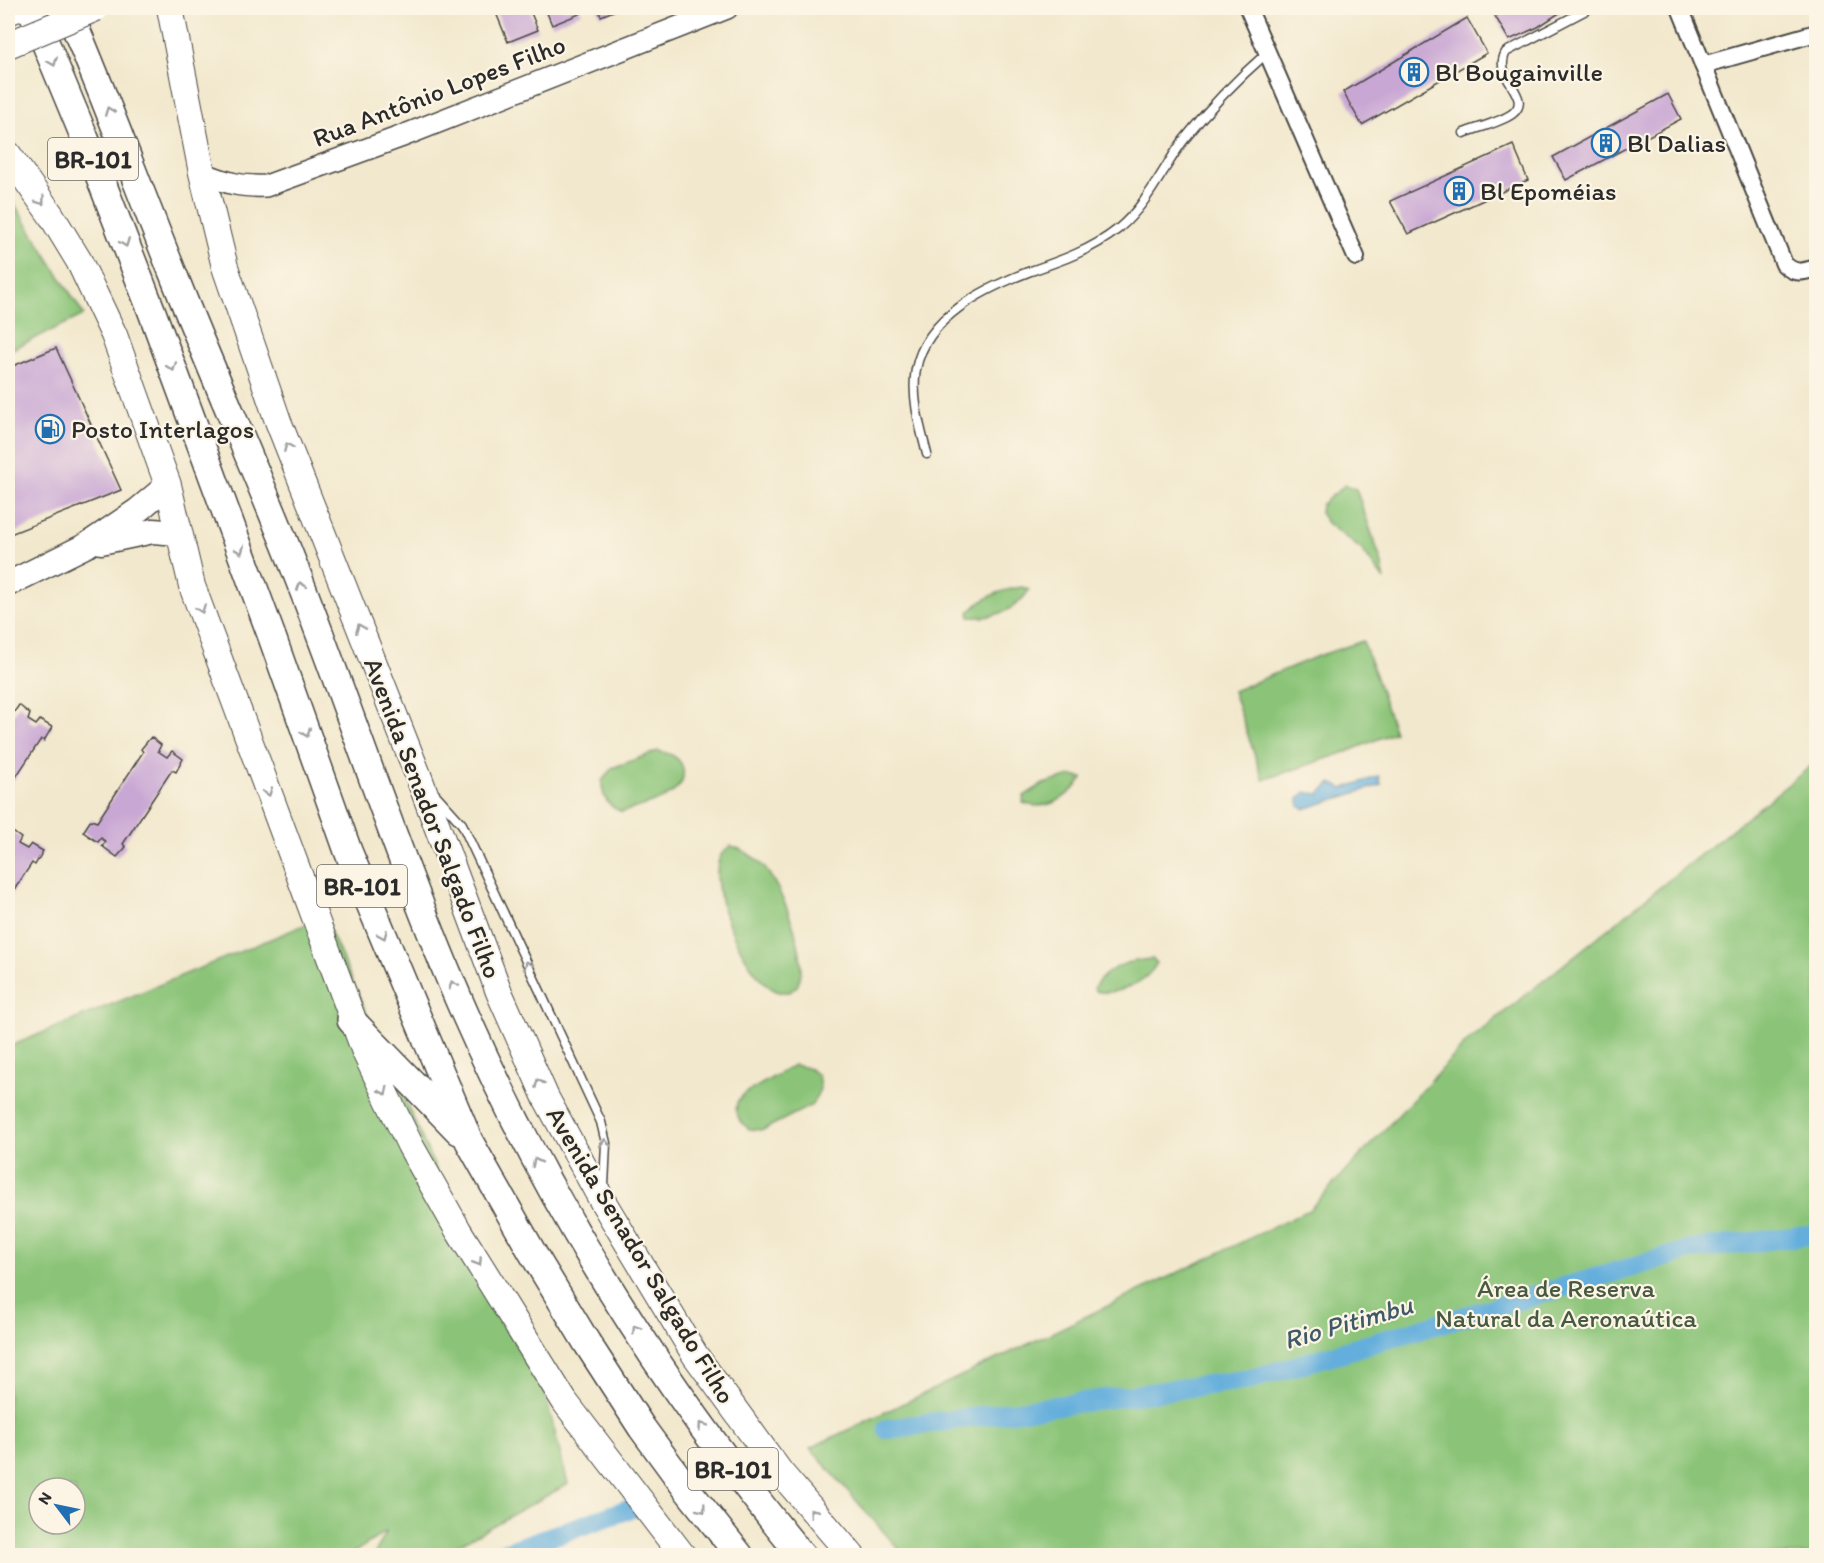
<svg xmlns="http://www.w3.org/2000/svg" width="1824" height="1563" viewBox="0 0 1824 1563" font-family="Itim,sans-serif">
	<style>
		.green { fill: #8bc478; stroke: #5b7852; stroke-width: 1.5; fill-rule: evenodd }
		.water { fill: #63aedc; stroke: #476c84; stroke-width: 1.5 }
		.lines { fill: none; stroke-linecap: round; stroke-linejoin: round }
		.canal { stroke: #63aedc; stroke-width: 20 }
		.building { fill: #c9a7d4 }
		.service-casing { stroke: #494743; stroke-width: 11 }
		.minor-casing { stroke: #494743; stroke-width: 20 }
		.tertiary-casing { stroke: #494743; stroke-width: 24 }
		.secondary-casing { stroke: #494743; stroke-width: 27 }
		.primary-casing { stroke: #494743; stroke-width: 28 }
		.trunk-casing { stroke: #494743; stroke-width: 30 }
		.service { stroke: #fff; stroke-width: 8 }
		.minor { stroke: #fff; stroke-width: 16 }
		.tertiary { stroke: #fff; stroke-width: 21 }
		.secondary { stroke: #fff; stroke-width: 24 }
		.primary { stroke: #fff; stroke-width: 26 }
		.trunk { stroke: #fff; stroke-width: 27 }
		.primary-bridge-casing { stroke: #494743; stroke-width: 28; stroke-linecap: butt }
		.primary-bridge { stroke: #fff; stroke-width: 26 }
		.oneway { stroke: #a0a0a0 }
		.labels { text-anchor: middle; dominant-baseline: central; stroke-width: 4.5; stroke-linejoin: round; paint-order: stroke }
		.shield { fill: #fcf5e5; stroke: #6a6863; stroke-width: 1.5 }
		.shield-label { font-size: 24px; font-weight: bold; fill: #2b2b2b }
		.poi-label { font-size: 26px; fill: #2b2b2b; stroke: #fcf5e5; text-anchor: start }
		.street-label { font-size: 26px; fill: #2b2b2b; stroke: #fcf5e5 }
		.park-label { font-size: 26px; fill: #485942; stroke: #fcf5e5 }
		.water-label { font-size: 27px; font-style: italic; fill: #3f5969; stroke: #fcf5e5 }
	</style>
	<rect width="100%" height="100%" fill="#fcf5e5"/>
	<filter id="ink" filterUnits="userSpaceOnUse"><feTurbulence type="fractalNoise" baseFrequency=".0167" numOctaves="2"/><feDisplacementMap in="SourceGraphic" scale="12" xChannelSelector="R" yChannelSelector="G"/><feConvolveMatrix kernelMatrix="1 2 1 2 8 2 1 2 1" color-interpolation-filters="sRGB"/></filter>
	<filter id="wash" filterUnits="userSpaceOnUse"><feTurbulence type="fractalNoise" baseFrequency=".008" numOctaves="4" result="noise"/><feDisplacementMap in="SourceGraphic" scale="24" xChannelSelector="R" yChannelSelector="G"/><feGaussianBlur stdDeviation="1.35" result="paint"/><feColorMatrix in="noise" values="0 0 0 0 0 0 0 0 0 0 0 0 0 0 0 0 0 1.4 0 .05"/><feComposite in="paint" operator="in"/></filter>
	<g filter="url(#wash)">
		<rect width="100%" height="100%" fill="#f2e8cd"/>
		<g class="green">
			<polygon points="8,194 84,315 8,351"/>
			<polygon points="1345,485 1356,489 1381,560 1385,581 1362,550 1327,523 1320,513 1321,505"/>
			<path d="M1022,587l7,3c-12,20 -36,29 -59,27l-1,-5c16,-15 30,-22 53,-25z"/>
			<polygon points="1363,641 1395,732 1349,751 1263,780 1233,691 1318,656"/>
			<path d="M658,751c11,2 23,6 25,18 5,28 -41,37 -61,43 -15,-6 -20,-15 -20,-31l10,-13z"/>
			<polygon points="1816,762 1816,1555 904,1555 810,1448 1309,1210 1467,1042"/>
			<path d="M1071,776l12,2c-14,19 -35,34 -60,25l1,-7 19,-12z"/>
			<path d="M731,846c12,3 22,10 31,19 19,19 50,95 35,121 -2,2 -5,4 -7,6 -4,0 -10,1 -14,-1 -30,-14 -72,-105 -55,-136 2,-3 7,-7 10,-9z"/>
			<path d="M324,917l139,314 72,123 33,130 -128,71h-66l13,-24 -37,24 -342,1v-509zM39,1488h36v36h-36z"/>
			<path d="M1153,959l4,4c-10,20 -41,33 -62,28l-1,-4c14,-20 34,-27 59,-28z"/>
			<polygon points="794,1065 808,1068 818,1075 820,1089 812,1105 763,1130 749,1129 740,1121 736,1112 737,1102 744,1094"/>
		</g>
		<polygon class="water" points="1379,776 1381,785 1304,809 1299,806 1298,799 1305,792 1319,794 1331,783 1338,785 1342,789"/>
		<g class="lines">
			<g class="canal">
				<polyline points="887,1429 1251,1379 1690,1250 1816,1234"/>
				<polyline points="495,1556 635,1507"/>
			</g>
		</g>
		<g id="blocks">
			<g class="building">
				<polygon points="494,8 529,8 538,30 508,42"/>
				<polygon points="545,8 579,8 582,13 552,25"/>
				<polygon points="597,8 621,8 601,16"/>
				<polygon points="1511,8 1567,8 1538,27 1509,40 1495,16"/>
				<polygon points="1467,18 1487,53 1362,125 1343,92"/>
				<polygon points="1668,94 1681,119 1566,180 1553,157"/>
				<polygon points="1513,145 1528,180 1408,234 1390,201"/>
				<polygon points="56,348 121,490 8,535 8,368"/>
				<polygon points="19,705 30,714 28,720 36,725 40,720 52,727 44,741 41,739 8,789 8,728 12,721 10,718"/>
				<polygon points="151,737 161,745 158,751 167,757 172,751 183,759 176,772 172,770 123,844 126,847 117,857 102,846 106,842 101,838 98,842 83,832 91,820 97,822 143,752 141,749"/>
				<polygon points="10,830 21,838 18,844 27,849 31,844 43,851 35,865 32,863 8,899 8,833"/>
			</g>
		</g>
	</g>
	<g filter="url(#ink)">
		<use href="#blocks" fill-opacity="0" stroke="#494743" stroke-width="1.5"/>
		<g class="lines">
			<g class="service-casing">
				<g id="service">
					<path d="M1464,133c13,-5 37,-11 48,-19 23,-17 -21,-37 -6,-62l84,-44"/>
					<path d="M927,454c-7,-27 -16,-57 -11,-85 10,-52 68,-80 112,-97 32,-11 64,-22 90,-43 29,-24 44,-59 65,-88 25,-32 54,-62 85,-89"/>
					<polyline points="435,794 462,824 601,1122 606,1143 604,1186"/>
				</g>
			</g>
			<g class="minor-casing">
				<g id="minor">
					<polyline points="1248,8 1356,257"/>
					<path d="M1680,8l104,256c11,11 19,8 32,4"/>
					<polyline points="1703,65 1816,33"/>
				</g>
			</g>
			<g class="tertiary-casing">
				<path id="tertiary" d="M202,173c25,10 38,14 64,13l134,-49 327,-129"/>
			</g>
			<g class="secondary-casing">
				<g id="secondary">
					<polyline points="101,542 153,531 178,533"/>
					<polyline points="8,584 87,545 137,511 168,485"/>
				</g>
			</g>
			<g class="primary-casing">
				<g id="primary">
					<polyline points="170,8 202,173 225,267 278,421 418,775 499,992 546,1098 603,1202 695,1355 780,1472 852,1556"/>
					<polyline points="8,12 18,8"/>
					<polyline points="8,154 51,215 79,261 114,335 168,485 192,586 365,1052 410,1145 458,1230 565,1402 683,1556"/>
				</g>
			</g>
			<g class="trunk-casing">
				<g id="trunk">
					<polyline points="31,8 84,136 152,312 272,637 348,851 469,1141 532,1252 587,1343 642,1428 686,1488 740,1556"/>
					<path d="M67,8c39,90 72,182 109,273 38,96 81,191 119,288 58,148 106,299 170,445 86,195 201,377 337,542"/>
					<polyline points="351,1020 459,1131"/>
				</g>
			</g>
			<use href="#service" class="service"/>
			<use href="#minor" class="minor"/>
			<use href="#tertiary" class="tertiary"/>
			<use href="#secondary" class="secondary"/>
			<use href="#primary" class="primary"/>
			<use href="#trunk" class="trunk"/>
			<g class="primary-bridge-casing">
				<polyline id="primary-bridge" points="8,45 96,8"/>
			</g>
			<use href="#primary-bridge" class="primary-bridge"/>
		</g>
		<defs><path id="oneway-chevron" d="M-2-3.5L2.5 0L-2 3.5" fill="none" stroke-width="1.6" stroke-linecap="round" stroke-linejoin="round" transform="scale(1.5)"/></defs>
		<g class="oneway">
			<use href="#oneway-chevron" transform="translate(53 62) rotate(68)"/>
			<use href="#oneway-chevron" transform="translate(109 111) rotate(-111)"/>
			<use href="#oneway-chevron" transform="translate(41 201) rotate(54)"/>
			<use href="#oneway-chevron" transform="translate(125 243) rotate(69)"/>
			<use href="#oneway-chevron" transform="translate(172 367) rotate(70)"/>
			<use href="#oneway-chevron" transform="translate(288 447) rotate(-112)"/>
			<use href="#oneway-chevron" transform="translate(240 550) rotate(70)"/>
			<use href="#oneway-chevron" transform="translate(301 586) rotate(-111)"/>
			<use href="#oneway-chevron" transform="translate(201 609) rotate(70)"/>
			<use href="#oneway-chevron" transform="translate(360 628) rotate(-112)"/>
			<use href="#oneway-chevron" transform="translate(306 733) rotate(70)"/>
			<use href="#oneway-chevron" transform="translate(268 792) rotate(70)"/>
			<use href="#oneway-chevron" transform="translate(383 935) rotate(67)"/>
			<use href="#oneway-chevron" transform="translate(528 965) rotate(-115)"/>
			<use href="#oneway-chevron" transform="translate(453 985) rotate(-113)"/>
			<use href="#oneway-chevron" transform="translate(539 1083) rotate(-114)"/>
			<use href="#oneway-chevron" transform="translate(384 1091) rotate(64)"/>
			<use href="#oneway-chevron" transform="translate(605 1143) rotate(-93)"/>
			<use href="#oneway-chevron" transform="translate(536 1162) rotate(-117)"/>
			<use href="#oneway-chevron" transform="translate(478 1262) rotate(58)"/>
			<use href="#oneway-chevron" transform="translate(636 1329) rotate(-123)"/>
			<use href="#oneway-chevron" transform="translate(702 1426) rotate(-125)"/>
			<use href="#oneway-chevron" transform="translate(702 1509) rotate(52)"/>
			<use href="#oneway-chevron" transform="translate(813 1512) rotate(-130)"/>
		</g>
	</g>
	<defs>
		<g id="building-ring" transform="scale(1.5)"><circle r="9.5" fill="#fcf5e5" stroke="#1f6fb2" stroke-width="1.5"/><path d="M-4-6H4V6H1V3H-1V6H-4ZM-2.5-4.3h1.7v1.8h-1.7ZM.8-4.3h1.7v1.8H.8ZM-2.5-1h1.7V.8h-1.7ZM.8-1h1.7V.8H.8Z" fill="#1f6fb2"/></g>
		<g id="fuel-ring" transform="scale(1.5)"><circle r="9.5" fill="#fcf5e5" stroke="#1f6fb2" stroke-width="1.5"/><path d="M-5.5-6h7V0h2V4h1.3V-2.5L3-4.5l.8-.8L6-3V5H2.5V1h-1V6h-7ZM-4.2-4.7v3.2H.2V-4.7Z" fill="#1f6fb2"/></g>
	</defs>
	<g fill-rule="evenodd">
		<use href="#building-ring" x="1414" y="72"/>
		<use href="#building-ring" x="1606" y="143"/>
		<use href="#building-ring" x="1459" y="191"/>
		<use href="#fuel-ring" x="50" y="429"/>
	</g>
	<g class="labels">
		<g class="shield">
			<rect x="48" y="138" width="90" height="42" rx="4.5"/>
			<rect x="317" y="865" width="90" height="42" rx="4.5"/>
			<rect x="688" y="1448" width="90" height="42" rx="4.5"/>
		</g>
		<g class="shield-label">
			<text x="93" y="159">BR-101</text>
			<text x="362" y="886">BR-101</text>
			<text x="733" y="1469">BR-101</text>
		</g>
		<g class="poi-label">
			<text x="1435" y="72">Bl Bougainville</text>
			<text x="1627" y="143">Bl Dalias</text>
			<text x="1480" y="191">Bl Epoméias</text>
			<text x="71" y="429">Posto Interlagos</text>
		</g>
		<g class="street-label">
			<text transform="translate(439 91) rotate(-21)">Rua Antônio Lopes Filho</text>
			<text transform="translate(433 818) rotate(69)">Avenida Senador Salgado Filho</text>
			<text transform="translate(641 1255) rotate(59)">Avenida Senador Salgado Filho</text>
		</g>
		<g class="park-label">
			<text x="1566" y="1288">Área de Reserva<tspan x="1566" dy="30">Natural da Aeronaútica</tspan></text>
		</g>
		<g class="water-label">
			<text transform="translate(1348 1322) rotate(-16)">Rio Pitimbu</text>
		</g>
	</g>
	<rect width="1824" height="1563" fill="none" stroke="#fcf5e5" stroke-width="30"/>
	<g transform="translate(57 1506) rotate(302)"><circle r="28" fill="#fcf5e5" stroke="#a8a49b" stroke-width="1.5"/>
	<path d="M0-4.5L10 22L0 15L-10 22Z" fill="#1f6fb2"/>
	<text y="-9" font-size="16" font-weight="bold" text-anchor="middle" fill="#2b2b2b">N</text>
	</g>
</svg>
